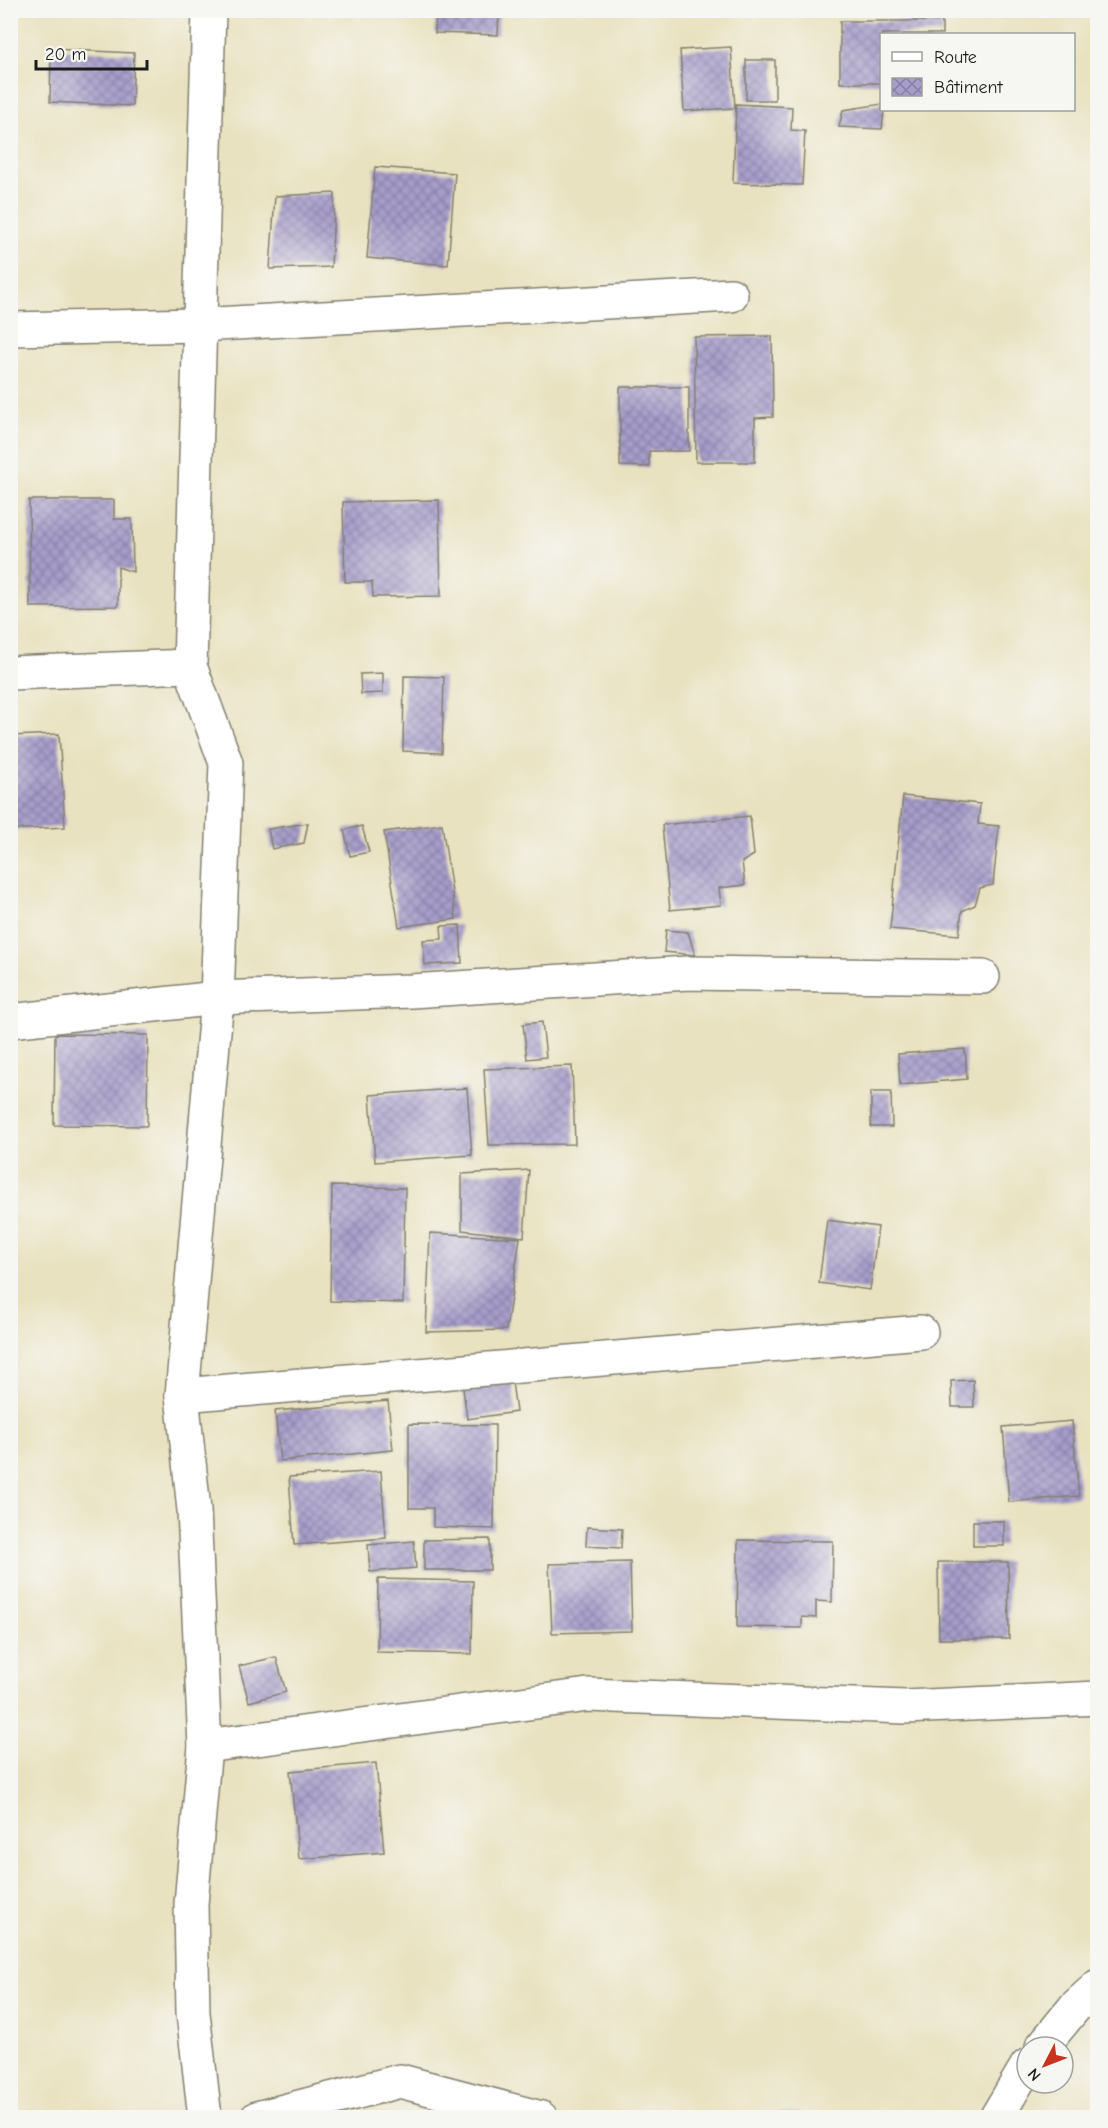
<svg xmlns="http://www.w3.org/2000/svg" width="1108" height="2128" viewBox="0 0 1108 2128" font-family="'Comic Neue',sans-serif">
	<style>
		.building { fill: url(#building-cross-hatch) }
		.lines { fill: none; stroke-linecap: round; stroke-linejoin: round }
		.minor-casing { stroke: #827f6e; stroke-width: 36 }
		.minor { stroke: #fff; stroke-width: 33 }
	</style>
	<defs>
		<pattern id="building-cross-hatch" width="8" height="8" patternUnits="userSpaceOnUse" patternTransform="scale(1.5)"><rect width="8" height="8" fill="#a79dcb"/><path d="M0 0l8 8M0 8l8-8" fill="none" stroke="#877fa4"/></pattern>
	</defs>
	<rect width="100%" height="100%" fill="#f6f6f2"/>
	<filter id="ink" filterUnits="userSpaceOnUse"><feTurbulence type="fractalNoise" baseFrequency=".0167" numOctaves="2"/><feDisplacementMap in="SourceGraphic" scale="12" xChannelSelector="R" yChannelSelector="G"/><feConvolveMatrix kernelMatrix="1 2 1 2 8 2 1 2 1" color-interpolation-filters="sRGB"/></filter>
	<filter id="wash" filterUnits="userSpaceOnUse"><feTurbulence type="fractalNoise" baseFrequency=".008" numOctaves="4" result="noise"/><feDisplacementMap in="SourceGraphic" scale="24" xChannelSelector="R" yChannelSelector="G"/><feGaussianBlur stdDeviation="1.35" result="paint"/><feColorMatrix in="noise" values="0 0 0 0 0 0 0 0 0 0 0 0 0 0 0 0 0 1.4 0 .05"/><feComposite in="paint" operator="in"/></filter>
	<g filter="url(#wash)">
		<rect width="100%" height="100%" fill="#e9e2c0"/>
		<g id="blocks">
			<g class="building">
				<polygon points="436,10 499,10 498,35 435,33"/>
				<polygon points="840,21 942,21 942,34 882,34 882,83 840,83"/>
				<polygon points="731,47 735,108 684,111 680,50"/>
				<polygon points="51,49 134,53 132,106 50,102"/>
				<rect x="746" y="60" width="29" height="40"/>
				<polygon points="736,104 792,107 791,130 805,131 802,185 733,183"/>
				<polygon points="882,104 882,110 884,110 882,129 839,127 843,110"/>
				<polygon points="375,167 455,173 448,265 367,258"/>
				<polygon points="335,193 331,267 270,269 275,196"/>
				<polygon points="772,336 773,417 755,418 755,462 696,462 694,337"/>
				<polygon points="620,387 689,387 689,451 649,451 649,467 620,466"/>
				<polygon points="29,500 114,500 114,519 132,519 133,572 118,567 118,606 30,607"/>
				<polygon points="439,500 441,596 373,597 372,582 345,582 343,502"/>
				<polygon points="383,673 383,693 361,694 360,674"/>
				<polygon points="404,676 444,677 442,753 403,751"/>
				<polygon points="59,734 65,827 10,830 10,736"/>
				<polygon points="903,796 980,804 978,824 999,826 993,885 980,888 975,905 962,911 959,935 890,929"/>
				<polygon points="750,816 754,855 742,862 745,885 719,888 721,905 670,910 662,825"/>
				<polygon points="308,823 304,843 272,849 268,829"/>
				<polygon points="442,824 456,919 399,927 384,832"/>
				<polygon points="362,826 369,852 350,856 344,830"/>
				<polygon points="460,925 462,963 425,965 423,940 442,939 441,926"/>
				<polygon points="666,930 688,932 695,955 664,952"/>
				<polygon points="542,1022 546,1057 527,1059 523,1024"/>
				<polygon points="55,1034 148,1035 147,1126 54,1125"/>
				<polygon points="965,1049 967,1079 900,1085 898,1054"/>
				<polygon points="572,1066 575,1144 489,1145 484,1069"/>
				<polygon points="467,1088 472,1155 375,1162 370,1095"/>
				<polygon points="871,1092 891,1092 892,1127 871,1127"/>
				<polygon points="529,1170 524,1237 462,1230 462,1174"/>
				<polygon points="332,1186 405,1188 403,1303 330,1301"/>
				<polygon points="827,1220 878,1227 870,1290 819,1283"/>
				<polygon points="430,1233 520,1238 506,1330 426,1332"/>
				<polygon points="511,1374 516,1412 467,1419 462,1381"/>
				<polygon points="973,1380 974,1407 952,1407 951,1381"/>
				<polygon points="388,1401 393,1450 280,1461 275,1411"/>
				<polygon points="1072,1421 1079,1496 1009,1502 1003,1427"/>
				<polygon points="409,1424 495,1425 494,1529 433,1527 433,1508 409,1508"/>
				<polygon points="381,1471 386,1538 294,1545 289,1477"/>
				<rect x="973" y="1521" width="31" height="25"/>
				<polygon points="587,1527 622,1529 621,1548 586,1546"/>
				<polygon points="490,1539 490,1570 424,1570 424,1540"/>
				<polygon points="738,1540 833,1541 832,1602 816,1601 816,1618 802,1617 802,1628 737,1627"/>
				<polygon points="414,1541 416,1568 370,1572 368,1545"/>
				<polygon points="630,1562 632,1631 552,1633 549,1564"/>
				<polygon points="938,1562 1008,1562 1009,1639 939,1639"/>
				<polygon points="378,1579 473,1581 472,1654 377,1652"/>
				<polygon points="276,1657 286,1692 249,1702 239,1666"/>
				<polygon points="376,1763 384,1852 299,1859 290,1771"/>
				<polygon points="801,2113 801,2118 727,2118 726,2114"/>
			</g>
		</g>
	</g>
	<g filter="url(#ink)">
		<use href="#blocks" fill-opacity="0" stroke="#827f6e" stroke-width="1.5"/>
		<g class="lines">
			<g class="minor-casing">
				<g id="minor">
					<polyline points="10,329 199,325 731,295"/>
					<polyline points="10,673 190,666"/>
					<polyline points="10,1021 217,998 411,991 688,973 983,977"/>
					<polyline points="182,1395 921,1332"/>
					<polyline points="205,1746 588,1695 905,1707 1098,1698"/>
					<polyline points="1042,2047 1075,2007 1098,1986"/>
					<polyline points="205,2118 193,2013 191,1904 205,1746 194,1510 182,1395 217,998 226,763 190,666 209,10"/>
					<polyline points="257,2118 400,2081 541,2118"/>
					<polyline points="996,2118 1027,2066"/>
				</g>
			</g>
			<use href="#minor" class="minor"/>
		</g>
	</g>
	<rect width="1108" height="2128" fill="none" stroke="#f6f6f2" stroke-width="36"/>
	<rect x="880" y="33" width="195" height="78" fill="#f6f6f2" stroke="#9f9f9c" stroke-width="1.5"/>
	<rect x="892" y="52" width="30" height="9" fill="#ffffff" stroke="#9f9f9c" stroke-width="1.5"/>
	<text x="934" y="63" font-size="18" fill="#1c1c1c">Route</text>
	<rect x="892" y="78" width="30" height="18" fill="url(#building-cross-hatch)" stroke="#9f9f9c" stroke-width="1.5"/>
	<text x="934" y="93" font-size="18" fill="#1c1c1c">Bâtiment</text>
	<g transform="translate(1045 2065) rotate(228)"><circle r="28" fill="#f6f6f2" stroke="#9f9f9c" stroke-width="1.5"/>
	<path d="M0-4.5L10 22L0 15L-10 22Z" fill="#c8321e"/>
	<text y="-9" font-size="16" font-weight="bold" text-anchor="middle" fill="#1c1c1c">N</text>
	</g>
	<path d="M36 60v9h111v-9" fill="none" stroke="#1c1c1c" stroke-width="3"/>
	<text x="45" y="60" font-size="18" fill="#1c1c1c" stroke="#f6f6f2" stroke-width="4.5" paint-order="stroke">20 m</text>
</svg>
